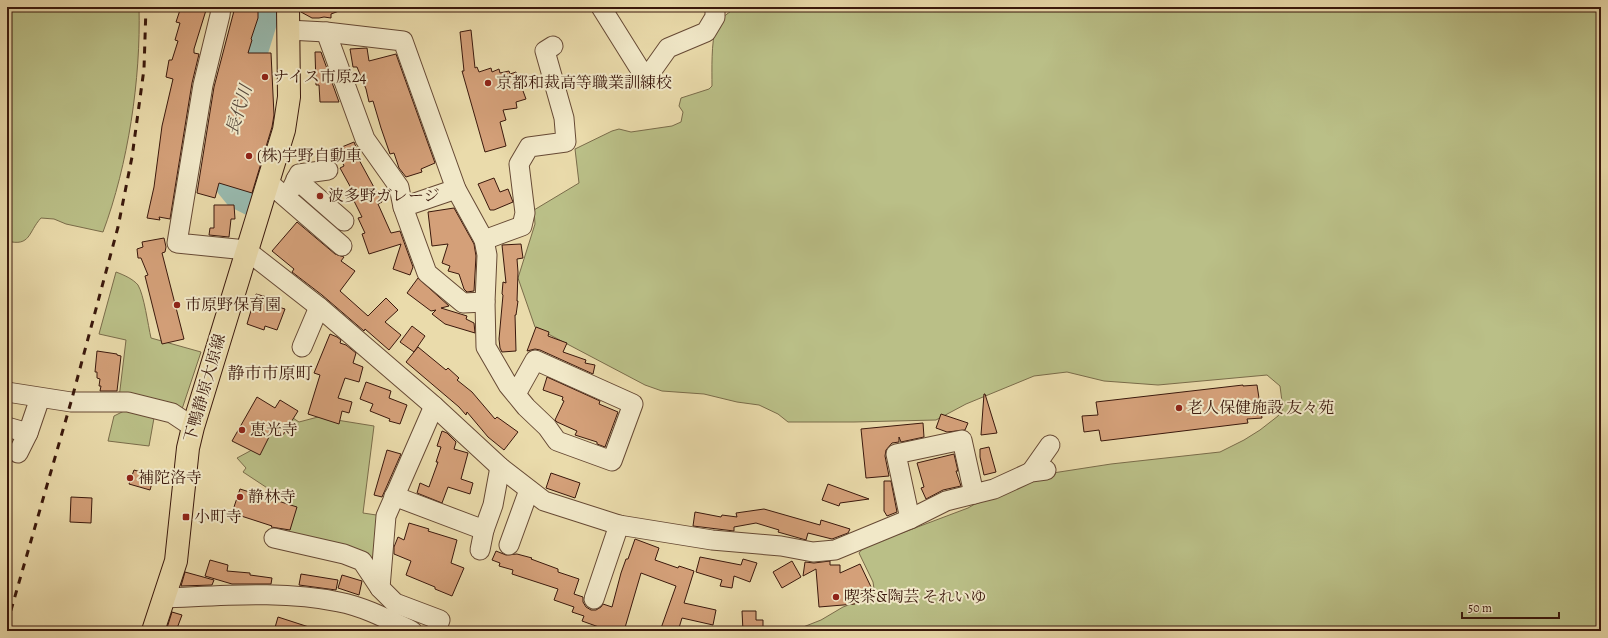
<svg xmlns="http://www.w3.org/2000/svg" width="1608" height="638" viewBox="0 0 1608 638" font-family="Alegreya,'Noto Serif JP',serif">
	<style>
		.green { fill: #babf87; stroke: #7a6c4a }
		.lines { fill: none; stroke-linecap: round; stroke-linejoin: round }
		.river { stroke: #98baaf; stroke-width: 23 }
		.building { fill: #d4a079; stroke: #3a180c }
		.minor-casing { stroke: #664934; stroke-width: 21 }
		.major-casing { stroke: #3a180c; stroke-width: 24 }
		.minor { stroke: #f1e8c8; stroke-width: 19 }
		.major { stroke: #eadbab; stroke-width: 22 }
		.rail { stroke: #3a180c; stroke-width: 3; stroke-dasharray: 7 7; stroke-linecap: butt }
		.poi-dot { fill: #8f2418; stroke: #f1e8c8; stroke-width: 1.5 }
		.labels { text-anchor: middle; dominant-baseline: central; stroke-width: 4; stroke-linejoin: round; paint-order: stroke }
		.poi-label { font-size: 16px; fill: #3a180c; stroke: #f1e8c8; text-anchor: start }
		.street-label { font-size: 16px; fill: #3a180c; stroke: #f1e8c8 }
		.water-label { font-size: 17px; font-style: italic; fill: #56493d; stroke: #f1e8c8 }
		.neighbourhood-label { font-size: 17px; fill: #3a180c; stroke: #f1e8c8 }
	</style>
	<rect width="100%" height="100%" fill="#eadbab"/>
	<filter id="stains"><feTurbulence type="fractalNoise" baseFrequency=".005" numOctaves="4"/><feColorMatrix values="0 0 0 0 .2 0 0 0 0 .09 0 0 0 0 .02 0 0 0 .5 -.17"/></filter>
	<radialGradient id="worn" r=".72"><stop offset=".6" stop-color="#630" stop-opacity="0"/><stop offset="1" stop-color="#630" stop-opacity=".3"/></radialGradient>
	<g class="green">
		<path d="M7,7h132c2,72 -11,158 -36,225l-37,-8 -12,-5 -13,-1c-13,14 -10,29 -34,23z"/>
		<path d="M738,7h863v624h-808l28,-11 22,-13 32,-12 -2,-13 -14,-29 8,-10 32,-9 69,-26 26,-15 33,-16 84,-13 109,-12 24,-12 16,-10 18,-14 5,-7 -3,-23 -13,-11 -109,10 -54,-4 -37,-9 -33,4 -68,28 -30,16 -82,2h-66l-10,-8 -19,-9 -22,-3 -33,-8 -42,-3 -17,-6 -110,-58 -17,-49 17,-54 -1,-14 45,-27 -4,-34 37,-18 7,-2 12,3 41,-6 9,-4 2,-10 -4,-6 2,-8 28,-9 3,-3c0,-16 -1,-44 4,-58 3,-9 14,-17 22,-21z"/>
		<path d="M116,272c8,3 17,7 22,13 6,10 10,40 13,53l50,14 -19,57 -63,-11 7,-58 -27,-6z"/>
		<polygon points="126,410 154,418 149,446 108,441 114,416"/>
		<polygon points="287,414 299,422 318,417 374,426 363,513 383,516 378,567 277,529 287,501 243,472 246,468 237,458 250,451 271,435"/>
		<polygon points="7,430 23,434 13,455 7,454"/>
	</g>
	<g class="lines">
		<g class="river">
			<polyline points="247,83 266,21 267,7"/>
			<polyline points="228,154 227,186 236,197 250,204"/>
		</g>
	</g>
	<g class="building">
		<polygon points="181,7 207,7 194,49 194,53 199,54 192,83 170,219 159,217 160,220 147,218 154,187 162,126 173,79 166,77 169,60 172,60 178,41 175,40 180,23 176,22"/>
		<polygon points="235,7 258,7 258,18 251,39 252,40 248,53 271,53 274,115 272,127 252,193 219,183 215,198 197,193 214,87"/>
		<polygon points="300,7 347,7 347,8 331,14 331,18 324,17 319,18 312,18 301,12"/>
		<polygon points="471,30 475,68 477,67 479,72 491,68 492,72 499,69 500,73 509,71 510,74 516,72 526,99 516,102 517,108 503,110 506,120 500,122 506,146 485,152 462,71 464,71 460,32"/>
		<polygon points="367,48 369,61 396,54 435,163 421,169 422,172 406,177 399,168 394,153 390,154 381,128 373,101 369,102 366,89 357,67 353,67 350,49"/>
		<polygon points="315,52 321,52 339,102 320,102 319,85 316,85"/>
		<polygon points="354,142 360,157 358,158 382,202 378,204 391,233 400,231 413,267 410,275 393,269 401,244 369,254 362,234 365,233 358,218 362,217 354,201 357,199 340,168 344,166 337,149"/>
		<polygon points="494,178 500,192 508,189 513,202 494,210 490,210 478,184"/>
		<polygon points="214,205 234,205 235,219 231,219 229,237 209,235 210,228 214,228"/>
		<polygon points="454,208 474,244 476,256 474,291 467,292 464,289 459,274 448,271 450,266 442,263 448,244 432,246 428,212"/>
		<polygon points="297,222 335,254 344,257 341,261 355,271 340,291 368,316 386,298 398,310 385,322 401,335 389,350 365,329 364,331 322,295 292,272 294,269 272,251"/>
		<polygon points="164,238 166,247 165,252 162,253 184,339 162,344 145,276 148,275 141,258 138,258 137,249 143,247 142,242"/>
		<polygon points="521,244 523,258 517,259 518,272 517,301 518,301 516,315 515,315 516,351 502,352 500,348 499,339 503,295 502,294 503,282 506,283 502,245"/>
		<polygon points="418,278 449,306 441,308 467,316 466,319 474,323 475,333 445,324 432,314 436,310 431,311 407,293"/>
		<polygon points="256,294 274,299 272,305 285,309 277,330 265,326 264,330 247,324"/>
		<polygon points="412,326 425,336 414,352 400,342"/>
		<polygon points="536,327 549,332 548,336 567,343 563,352 586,360 585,363 595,365 593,374 540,350 535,349 527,351"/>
		<polygon points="330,334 337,337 341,340 340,343 346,345 356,353 353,363 363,367 359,382 345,378 338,398 352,402 349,413 342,411 339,424 308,414 320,375 314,373"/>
		<polygon points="418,347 446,370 448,368 459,378 457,380 472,392 495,419 497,417 518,432 504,450 488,437 467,412 466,415 459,407 406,362"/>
		<polygon points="97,351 117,354 117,355 121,356 117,391 100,391 101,386 99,386 100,379 97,378 97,372 95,372"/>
		<polygon points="547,377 600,401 599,404 618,412 605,447 597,444 597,442 575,435 577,431 557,422 555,420 564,401 562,400 563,397 543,390"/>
		<polygon points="366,382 391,391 389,398 407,405 400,424 389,421 390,419 370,411 373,404 360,399"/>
		<polygon points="1243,385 1243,386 1257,385 1262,418 1247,419 1248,423 1101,441 1099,430 1084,432 1082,416 1098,415 1096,402"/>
		<polygon points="984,394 985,394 997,433 981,435"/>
		<polygon points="257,397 275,408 280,400 298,411 283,435 273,429 260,455 232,441"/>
		<polygon points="941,414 968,423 965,430 947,432 936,428"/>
		<polygon points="923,423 924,437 901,442 899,437 899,442 892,443 886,450 885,456 889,476 866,478 861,429"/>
		<polygon points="442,431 447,433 456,442 454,449 468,453 461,479 473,483 470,494 448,487 442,503 417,493 420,483 429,487 438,462 436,462 441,447 437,446"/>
		<polygon points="989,447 996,472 984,475 980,457 980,449"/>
		<polygon points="387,450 401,454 382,497 374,495"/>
		<polygon points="954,454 958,471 956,471 961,486 943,490 926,499 921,488 924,487 917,463"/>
		<polygon points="134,470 154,476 150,490 129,484"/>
		<polygon points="551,473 580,483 575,498 546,488"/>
		<polygon points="884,481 891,481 897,512 887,516 884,511"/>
		<polygon points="828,484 869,499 840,503 839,506 822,500"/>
		<polygon points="240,489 297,507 290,530 271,527 272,526 232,513"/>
		<polygon points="71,497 92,498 91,523 70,522"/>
		<polygon points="764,509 820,525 821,520 850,529 848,533 832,539 808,533 806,540 778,532 779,530 756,523 734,527 734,531 693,526 695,512 721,517 722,515 737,517 736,513"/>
		<polygon points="409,523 429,529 428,531 457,540 451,563 464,568 452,596 435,589 435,587 406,575 411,561 394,554 394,547 398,537 404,540"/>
		<polygon points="635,539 659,548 655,560 678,568 679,566 694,571 684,603 716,610 713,625 682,618 678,631 660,631 676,586 641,573 624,631 610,631 582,621 584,616 572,612 574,607 554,600 558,589 512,574 513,570 499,566 500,563 492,560 496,551 506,555 517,554 532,558 531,559 558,569 558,572 579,579 574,594 583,597 583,602 586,607 591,610 596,610 601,607 603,604 612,607 621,573 626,559 628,559"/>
		<polygon points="700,557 741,565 743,559 757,563 750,582 734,576 732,588 720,586 722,580 696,572"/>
		<polygon points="210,560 228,565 227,571 250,573 250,575 272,578 271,584 232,584 205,576"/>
		<polygon points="792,561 801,577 782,588 773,572"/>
		<polygon points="830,561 830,565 840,565 840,573 860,564 872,589 855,597 855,604 819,607 816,569 803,576 805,562 814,563"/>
		<polygon points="185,572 214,580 212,585 181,586"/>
		<polygon points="301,574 338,580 336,590 299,585"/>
		<polygon points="342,575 362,581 359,595 338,588"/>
		<polygon points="742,611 756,611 756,620 763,620 763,631 743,631"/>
		<polygon points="172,612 182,615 176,631 166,631"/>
		<polygon points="278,617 315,629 315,631 274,631"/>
	</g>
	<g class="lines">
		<g class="minor-casing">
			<g id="minor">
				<polyline points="221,7 220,15 203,85 177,243 246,250 319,307 434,406 500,467 544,501 619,525 712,540 781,546 813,552 835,550 910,519 946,501 994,489 1031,472 1046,470"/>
				<polyline points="601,7 646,79 668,48 706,32 715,17 715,7"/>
				<polyline points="288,30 326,32 403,41 456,189 484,240 487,255 485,302 486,347 508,385 526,407 547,427 557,441 612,461 633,404 535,360 516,394"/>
				<polyline points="326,32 365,139 399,187 403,207 427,273 463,303 485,302"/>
				<polyline points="296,179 344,221"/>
				<polyline points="268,182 342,246"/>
				<polyline points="292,188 299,174 328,170"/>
				<polyline points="403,207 456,189"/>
				<polyline points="484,240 522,226 525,213 519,164 529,147 566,142 564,118 545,51 553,46"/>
				<polyline points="302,347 319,307"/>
				<polyline points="7,392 71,402 128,402 172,413 193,427"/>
				<polyline points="7,427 28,433 40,398"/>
				<polyline points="18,453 28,433"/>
				<polyline points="1031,472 1050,445"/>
				<polyline points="394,496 484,530 493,505 500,467"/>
				<polyline points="910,519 896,454 962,440 974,494"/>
				<polyline points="274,538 344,554 362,561 380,588 395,603 440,620 436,631"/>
				<polyline points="509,545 529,490"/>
				<polyline points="480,550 484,530"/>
				<polyline points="380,588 386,516 434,406"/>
				<path d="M163,598c57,-2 120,-8 176,4 26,5 50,18 73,29"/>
				<polyline points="594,599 619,525"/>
			</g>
		</g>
		<g class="major-casing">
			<polyline id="major" points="153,631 176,561 188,448 193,427 284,130 289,97 288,7"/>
		</g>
		<use href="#minor" class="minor"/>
		<use href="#major" class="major"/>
		<polyline class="rail" points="7,624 71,402 118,227 132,157 144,69 146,7"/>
	</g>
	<g class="poi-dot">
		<circle cx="265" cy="77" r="4"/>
		<circle cx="488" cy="83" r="4"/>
		<circle cx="249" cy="156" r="4"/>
		<circle cx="320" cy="196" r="4"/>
		<circle cx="177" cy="305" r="4"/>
		<circle cx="1179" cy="408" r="4"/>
		<circle cx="242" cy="430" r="4"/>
		<circle cx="130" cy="478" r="4"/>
		<circle cx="240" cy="497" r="4"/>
		<rect x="182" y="513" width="8" height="8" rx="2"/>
		<circle cx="836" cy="597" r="4"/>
	</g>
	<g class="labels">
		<g class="poi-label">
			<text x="273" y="77">ナイス市原24</text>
			<text x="496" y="83">京都和裁高等職業訓練校</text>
			<text x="257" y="156">(株)宇野自動車</text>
			<text x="328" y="196">波多野ガレージ</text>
			<text x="185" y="305">市原野保育園</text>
			<text x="1187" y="408">老人保健施設 友々苑</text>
			<text x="250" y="430">恵光寺</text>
			<text x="138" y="478">補陀洛寺</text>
			<text x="248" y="497">静林寺</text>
			<text x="194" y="517">小町寺</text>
			<text x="844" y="597">喫茶&amp;陶芸 それいゆ</text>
		</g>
		<g class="street-label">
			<text transform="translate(205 388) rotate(-74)">下鴨静原大原線</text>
		</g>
		<g class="water-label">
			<text transform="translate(239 110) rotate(-73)">長代川</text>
		</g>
		<g class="neighbourhood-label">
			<text x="270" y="373">静市市原町</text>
		</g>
	</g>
	<rect width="1608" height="638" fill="none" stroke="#eadbab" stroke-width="24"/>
	<rect x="8" y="8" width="1592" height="622" fill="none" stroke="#3a180c" stroke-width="2"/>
	<rect x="12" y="12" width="1584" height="614" fill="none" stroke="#3a180c"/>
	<path d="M1462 612v6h97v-6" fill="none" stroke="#3a180c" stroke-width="2"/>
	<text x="1468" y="612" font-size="12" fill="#3a180c" stroke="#f1e8c8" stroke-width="3" paint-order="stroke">50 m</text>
	<rect width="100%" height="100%" filter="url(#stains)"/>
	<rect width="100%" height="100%" fill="url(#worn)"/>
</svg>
